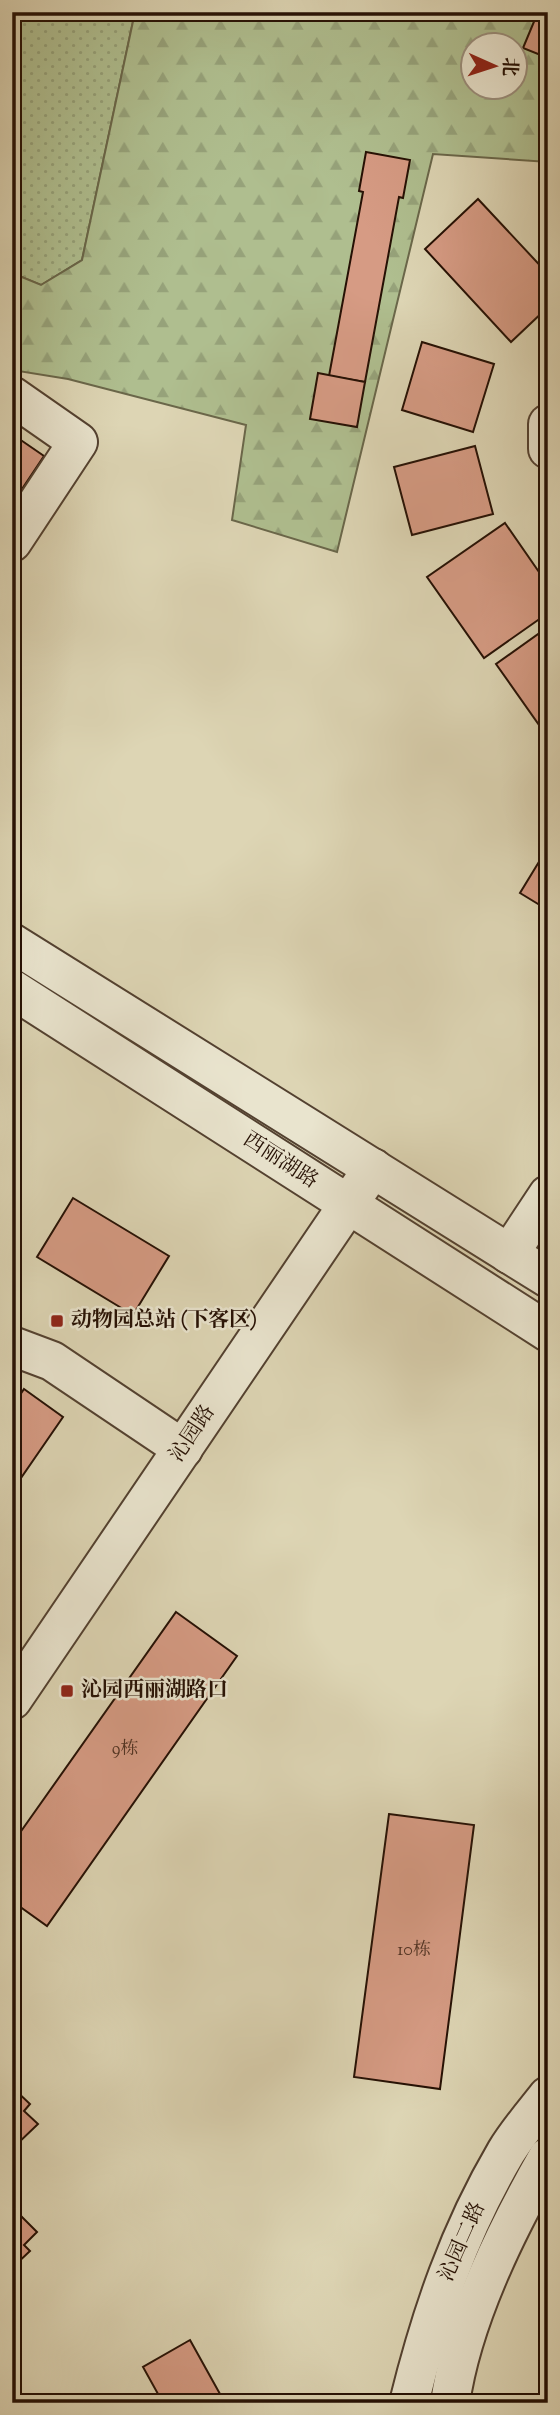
<svg xmlns="http://www.w3.org/2000/svg" width="560" height="2415" viewBox="0 0 560 2415" font-family="'Sorts Mill Goudy','Noto Serif SC',serif">
	<style>
		.grass { fill: url(#grass-dots); stroke: #6a674a; stroke-width: 2 }
		.forest { fill: url(#forest-firs); stroke: #6a674a; stroke-width: 2; fill-rule: evenodd }
		.building { fill: #d69b84; stroke: #251004; stroke-width: 2 }
		.lines { fill: none; stroke-linecap: round; stroke-linejoin: round }
		.minor-casing { stroke: #534130; stroke-width: 42 }
		.minor { stroke: #e9e4ce; stroke-width: 38 }
		.poi-dot { fill: #8f2418; stroke: #e9e4ce; stroke-width: 2.5 }
		.labels { text-anchor: middle; dominant-baseline: central; stroke-width: 5; stroke-linejoin: round; paint-order: stroke }
		.number-label { font-size: 18px; fill: #513324 }
		.street-label { font-size: 21px; fill: #251004; stroke: #e9e4ce }
		.poi-label { font-size: 21px; font-weight: bold; fill: #251004; stroke: #e9e4ce; text-anchor: start }
	</style>
	<defs>
		<pattern id="grass-dots" width="8" height="8" patternUnits="userSpaceOnUse" patternTransform="scale(1.75)"><rect width="8" height="8" fill="#afbe8f"/><path d="M2 2h.1M6 6h.1" fill="none" stroke="#96a27a" stroke-width="1.8" stroke-linecap="round"/></pattern>
		<pattern id="forest-firs" width="22" height="20" patternUnits="userSpaceOnUse" patternTransform="scale(1.75)"><rect width="22" height="20" fill="#afbe8f"/><path d="M5 1l3.5 6h-7zM16 11l3.5 6h-7z" fill="#96a27a"/></pattern>
	</defs>
	<rect width="100%" height="100%" fill="#ddd5b4"/>
	<filter id="stains"><feTurbulence type="fractalNoise" baseFrequency=".00286" numOctaves="4"/><feColorMatrix values="0 0 0 0 .2 0 0 0 0 .09 0 0 0 0 .02 0 0 0 .5 -.17"/></filter>
	<radialGradient id="worn" r=".72"><stop offset=".6" stop-color="#630" stop-opacity="0"/><stop offset="1" stop-color="#630" stop-opacity=".3"/></radialGradient>
	<polygon class="grass" points="12,12 135,12 82,260 41,285 12,273"/>
	<path class="forest" d="M135,12h235l37,7 41,-7h100v150l-115,-8 -96,398 -105,-32 14,-95 -178,-46 -56,-9v-97l29,12 41,-25zM472,46h42v42h-42z"/>
	<g class="building">
		<polygon points="538,12 548,12 548,58 523,48"/>
		<polygon points="366,152 410,160 403,198 399,197 365,382 329,376 363,192 359,191"/>
		<polygon points="478,199 548,274 548,307 511,342 425,249"/>
		<polygon points="422,342 494,364 473,432 402,410"/>
		<polygon points="318,373 365,382 357,427 310,419"/>
		<polygon points="12,434 44,456 12,504"/>
		<polygon points="475,446 493,514 412,535 394,467"/>
		<polygon points="505,523 548,585 548,613 484,658 427,577"/>
		<polygon points="548,627 548,729 544,732 496,664"/>
		<polygon points="548,847 548,910 520,893"/>
		<polygon points="73,1198 169,1256 133,1315 37,1257"/>
		<polygon points="24,1389 63,1417 12,1491 12,1407"/>
		<polygon points="176,1612 237,1656 47,1926 12,1901 12,1844"/>
		<polygon points="389,1814 474,1825 440,2089 354,2077"/>
		<polygon points="12,2087 30,2104 24,2111 38,2124 12,2149"/>
		<polygon points="12,2207 37,2232 24,2245 30,2251 12,2268"/>
		<polygon points="190,2340 225,2403 163,2403 143,2367"/>
	</g>
	<g class="lines">
		<g class="minor-casing">
			<g id="minor">
				<polyline points="12,396 78,442 12,542"/>
				<polyline points="548,424 548,449"/>
				<polyline points="12,943 548,1278"/>
				<polyline points="12,989 548,1332"/>
				<polyline points="509,1254 548,1195"/>
				<polyline points="12,1346 52,1361 183,1449"/>
				<polyline points="12,1700 373,1168"/>
				<path d="M409,2403c22,-89 50,-171 97,-251 12,-20 28,-38 42,-56"/>
				<path d="M450,2403c12,-84 57,-174 98,-246"/>
			</g>
		</g>
		<use href="#minor" class="minor"/>
	</g>
	<g class="poi-dot">
		<rect x="50" y="1314" width="14" height="14" rx="3.5"/>
		<rect x="60" y="1684" width="14" height="14" rx="3.5"/>
	</g>
	<g class="labels">
		<g class="number-label">
			<text x="125" y="1750">9栋</text>
			<text x="414" y="1951">10栋</text>
		</g>
		<g class="street-label">
			<text transform="translate(280 1161) rotate(33)">西丽湖路</text>
			<text transform="translate(193 1434) rotate(-56)">沁园路</text>
			<text transform="translate(463 2242) rotate(-66)">沁园二路</text>
		</g>
		<g class="poi-label">
			<text x="71" y="1321">动物园总站 (下客区)</text>
			<text x="81" y="1691">沁园西丽湖路口</text>
		</g>
	</g>
	<rect width="560" height="2415" fill="none" stroke="#ddd5b4" stroke-width="42"/>
	<rect x="14" y="14" width="532" height="2387" fill="none" stroke="#251004" stroke-width="3.5"/>
	<rect x="21" y="21" width="518" height="2373" fill="none" stroke="#251004" stroke-width="2"/>
	<g transform="translate(494 66) rotate(93)"><circle r="33" fill="#e9e4ce" stroke="#9b8f7d" stroke-width="2"/>
	<path d="M0-5L12 26L0 18L-12 26Z" fill="#8f2418"/>
	<text y="-10" font-size="19" font-weight="bold" text-anchor="middle" fill="#251004">北</text>
	</g>
	<rect width="100%" height="100%" filter="url(#stains)"/>
	<rect width="100%" height="100%" fill="url(#worn)"/>
</svg>
